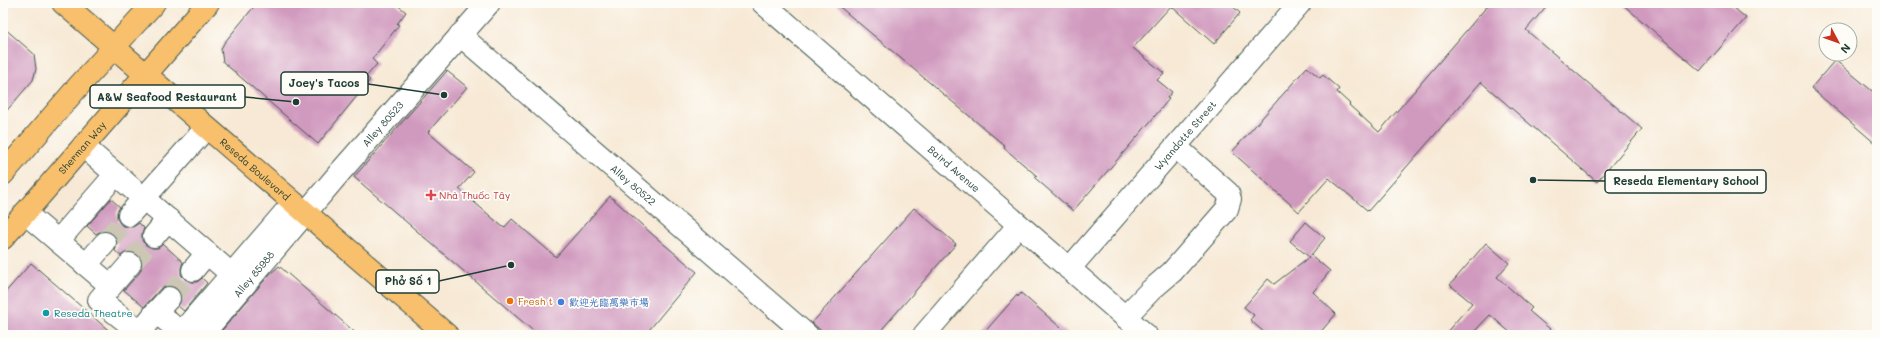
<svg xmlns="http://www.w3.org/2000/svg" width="1880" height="338" viewBox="0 0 1880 338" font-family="Mali,'LXGW WenKai TC',sans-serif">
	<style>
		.building { fill: #d099be }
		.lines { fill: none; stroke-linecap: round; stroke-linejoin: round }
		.minor-tunnel { stroke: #ccc7b5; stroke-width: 22; stroke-dasharray: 22 11; stroke-linecap: butt }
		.minor-casing { stroke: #3f574c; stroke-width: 24 }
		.major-casing { stroke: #3f574c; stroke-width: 24 }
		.minor { stroke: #fff; stroke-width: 22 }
		.major { stroke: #f8bf6c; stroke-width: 22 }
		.health-dot { fill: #e0444e; stroke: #fdfcf7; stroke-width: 1.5 }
		.food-dot { fill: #e8710a; stroke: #fdfcf7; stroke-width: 1.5 }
		.shop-dot { fill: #3f7fe0; stroke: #fdfcf7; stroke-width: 1.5 }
		.culture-dot { fill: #0f9aa8; stroke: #fdfcf7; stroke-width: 1.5 }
		.labels { text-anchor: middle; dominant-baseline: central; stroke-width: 3.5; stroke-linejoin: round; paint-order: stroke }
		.street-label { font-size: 10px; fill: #1f3d34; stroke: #fdfcf7 }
		.health-label { font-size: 10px; fill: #be3a42; stroke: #fdfcf7; text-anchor: start }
		.food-label { font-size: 10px; fill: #c56008; stroke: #fdfcf7; text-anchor: start }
		.shop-label { font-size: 10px; fill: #366cbe; stroke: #fdfcf7; text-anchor: start }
		.culture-label { font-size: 10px; fill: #0d838f; stroke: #fdfcf7; text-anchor: start }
		.leader { fill: none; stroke: #1f3d34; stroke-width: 1.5 }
		.callout-dot { fill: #1f3d34; stroke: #fdfcf7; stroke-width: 1.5 }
		.callout { fill: #fdfcf7; stroke: #1f3d34; stroke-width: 1.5 }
		.callout-label { font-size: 11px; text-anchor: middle; font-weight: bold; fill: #1f3d34 }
	</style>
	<rect width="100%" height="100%" fill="#fdfcf7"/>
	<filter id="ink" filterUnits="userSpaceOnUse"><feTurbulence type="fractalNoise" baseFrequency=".025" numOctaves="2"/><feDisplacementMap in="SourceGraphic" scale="8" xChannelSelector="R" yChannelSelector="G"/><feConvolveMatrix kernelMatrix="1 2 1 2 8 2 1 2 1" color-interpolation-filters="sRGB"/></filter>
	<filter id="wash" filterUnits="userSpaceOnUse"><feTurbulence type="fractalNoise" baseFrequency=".012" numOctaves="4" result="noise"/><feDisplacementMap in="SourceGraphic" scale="16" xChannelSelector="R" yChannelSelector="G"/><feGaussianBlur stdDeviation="0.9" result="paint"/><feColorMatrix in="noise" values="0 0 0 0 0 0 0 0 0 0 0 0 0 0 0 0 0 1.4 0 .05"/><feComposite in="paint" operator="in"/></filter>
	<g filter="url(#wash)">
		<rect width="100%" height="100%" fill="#f7e9d5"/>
		<g id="blocks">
			<g class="building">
				<polygon points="257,3 395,3 406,12 397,24 399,25 372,59 377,64 366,77 370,80 318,144 223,62 221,49 224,43"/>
				<polygon points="835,3 1229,3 1240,13 1214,44 1171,6 1133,48 1164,73 1157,80 1172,92 1167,98 1169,99 1150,122 1073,211 1035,178 1037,176 1004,148 1005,146"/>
				<polygon points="1490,3 1549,3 1526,30 1642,129 1597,182 1481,82 1368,211 1329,178 1299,212 1232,152 1307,67 1320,78 1323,75 1339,89 1337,92 1350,104 1349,105 1379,132"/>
				<polygon points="1621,3 1728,3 1746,18 1700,71"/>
				<polygon points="3,27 34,54 36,69 33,80 3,115"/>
				<polygon points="1835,60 1877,95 1877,145 1811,88"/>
				<polygon points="447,71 467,87 428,132 474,172 459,189 504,228 512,219 556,257 610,196 653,235 697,272 645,335 538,335 354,177"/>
				<polygon points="111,199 120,207 117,212 117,219 121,225 127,227 133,227 139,223 144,228 142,234 142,241 146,245 152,248 158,248 163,244 183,262 181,268 181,275 185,279 191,282 197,282 202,278 207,283 184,311 178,306 181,300 181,294 177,289 172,286 166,286 160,289 144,307 124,290 140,272 142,266 142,260 138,254 132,252 126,252 121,256 115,251 117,245 117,239 113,234 107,231 101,231 96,234 87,226"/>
				<polygon points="914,208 956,244 877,335 826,335 812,323"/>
				<polygon points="1306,222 1325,238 1311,255 1330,271 1313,292 1336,314 1318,335 1267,335 1250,320 1254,315 1244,307 1268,279 1274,284 1309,257 1290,241"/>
				<polygon points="1486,243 1509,263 1497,277 1532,308 1529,311 1557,335 1513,335 1490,315 1471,335 1444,335 1472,303 1450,285"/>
				<polygon points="31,263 114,335 3,335 3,295"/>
				<polygon points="279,266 358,335 218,335 269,275"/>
				<polygon points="1021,293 1069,335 982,335 1017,295 1018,297"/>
			</g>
		</g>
	</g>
	<g filter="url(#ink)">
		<use href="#blocks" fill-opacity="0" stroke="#3f574c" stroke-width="1"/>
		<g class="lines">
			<g class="minor-tunnel">
				<polyline points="105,243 129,215"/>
				<polyline points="130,264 154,236"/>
				<polyline points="169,298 193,270"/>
			</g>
			<g class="minor-casing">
				<g id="minor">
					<path id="s1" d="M763,3l383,332"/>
					<path id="s2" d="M460,35l347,300"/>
					<polyline points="83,146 244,285"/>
					<polyline points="25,213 111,286 99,300 132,326 144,327 156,312 184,335"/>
					<polyline points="129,215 206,128"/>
					<polyline points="154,236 168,219"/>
					<polyline points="58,241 116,174"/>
					<polyline points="86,265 105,243"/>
					<path id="s3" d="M1069,269l231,-266"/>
					<polyline points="193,270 207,253"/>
					<polyline points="111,286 130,264"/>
					<polyline points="156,312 169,298"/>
					<polyline points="1125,317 1151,290 1172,272 1227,209 1230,199 1228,193 1176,147"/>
					<polyline points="181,333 293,203"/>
					<path id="s4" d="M202,335l139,-164 148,-168"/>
					<polyline points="924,335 1018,226"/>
				</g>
			</g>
			<g class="major-casing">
				<g id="major">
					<path id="s5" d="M63,3l384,332"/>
					<polyline points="3,174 76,89 154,3"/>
					<path id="s6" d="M3,238l205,-235"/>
				</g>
			</g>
			<use href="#minor" class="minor"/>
			<use href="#major" class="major"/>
		</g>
	</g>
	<path class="health-dot" d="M429 189h4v4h4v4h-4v4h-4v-4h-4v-4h4z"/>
	<circle class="food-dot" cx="510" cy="301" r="4"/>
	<circle class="shop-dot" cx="561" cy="302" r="4"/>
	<circle class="culture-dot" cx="46" cy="313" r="4"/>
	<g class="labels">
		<g class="street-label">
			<text stroke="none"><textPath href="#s4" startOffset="278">Alley 80523</textPath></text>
			<text stroke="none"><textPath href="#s3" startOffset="177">Wyandotte Street</textPath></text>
			<text stroke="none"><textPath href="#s6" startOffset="120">Sherman Way</textPath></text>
			<text stroke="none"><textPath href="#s5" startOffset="254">Reseda Boulevard</textPath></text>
			<text stroke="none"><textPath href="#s1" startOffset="253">Baird Avenue</textPath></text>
			<text stroke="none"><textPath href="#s2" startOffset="229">Alley 80522</textPath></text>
			<text stroke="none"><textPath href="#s4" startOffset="80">Alley 85988</textPath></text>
		</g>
		<g class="health-label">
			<text x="439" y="195">Nhà Thuốc Tây</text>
		</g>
		<g class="food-label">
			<text x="518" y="301">Fresh t</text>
		</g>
		<g class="shop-label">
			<text x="569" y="302">歡迎光臨萬樂市場</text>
		</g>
		<g class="culture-label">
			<text x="54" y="313">Reseda Theatre</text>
		</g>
	</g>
	<path class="leader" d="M444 95L368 84M296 102L245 97M1533 180L1605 181M511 265L439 281"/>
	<g class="callout-dot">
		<circle cx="444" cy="95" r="4"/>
		<circle cx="296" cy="102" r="4"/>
		<circle cx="1533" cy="180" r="4"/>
		<circle cx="511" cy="265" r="4"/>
	</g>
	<g class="callout">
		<rect x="281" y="72" width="87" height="23" rx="4"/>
		<rect x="90" y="85" width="155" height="23" rx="4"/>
		<rect x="1605" y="170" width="161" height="23" rx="4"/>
		<rect x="376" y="270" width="63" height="23" rx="4"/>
	</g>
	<g class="callout-label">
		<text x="324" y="87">Joey's Tacos</text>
		<text x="167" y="101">A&amp;W Seafood Restaurant</text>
		<text x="1686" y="185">Reseda Elementary School</text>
		<text x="408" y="285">Phở Số 1</text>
	</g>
	<rect width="1880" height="338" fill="none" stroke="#fdfcf7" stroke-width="16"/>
	<g transform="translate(1838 42) rotate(131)"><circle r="19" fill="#fdfcf7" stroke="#a4b0a9"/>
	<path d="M0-3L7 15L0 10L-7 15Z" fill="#c8321e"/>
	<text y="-6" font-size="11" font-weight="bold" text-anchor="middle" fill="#1f3d34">N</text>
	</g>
</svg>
